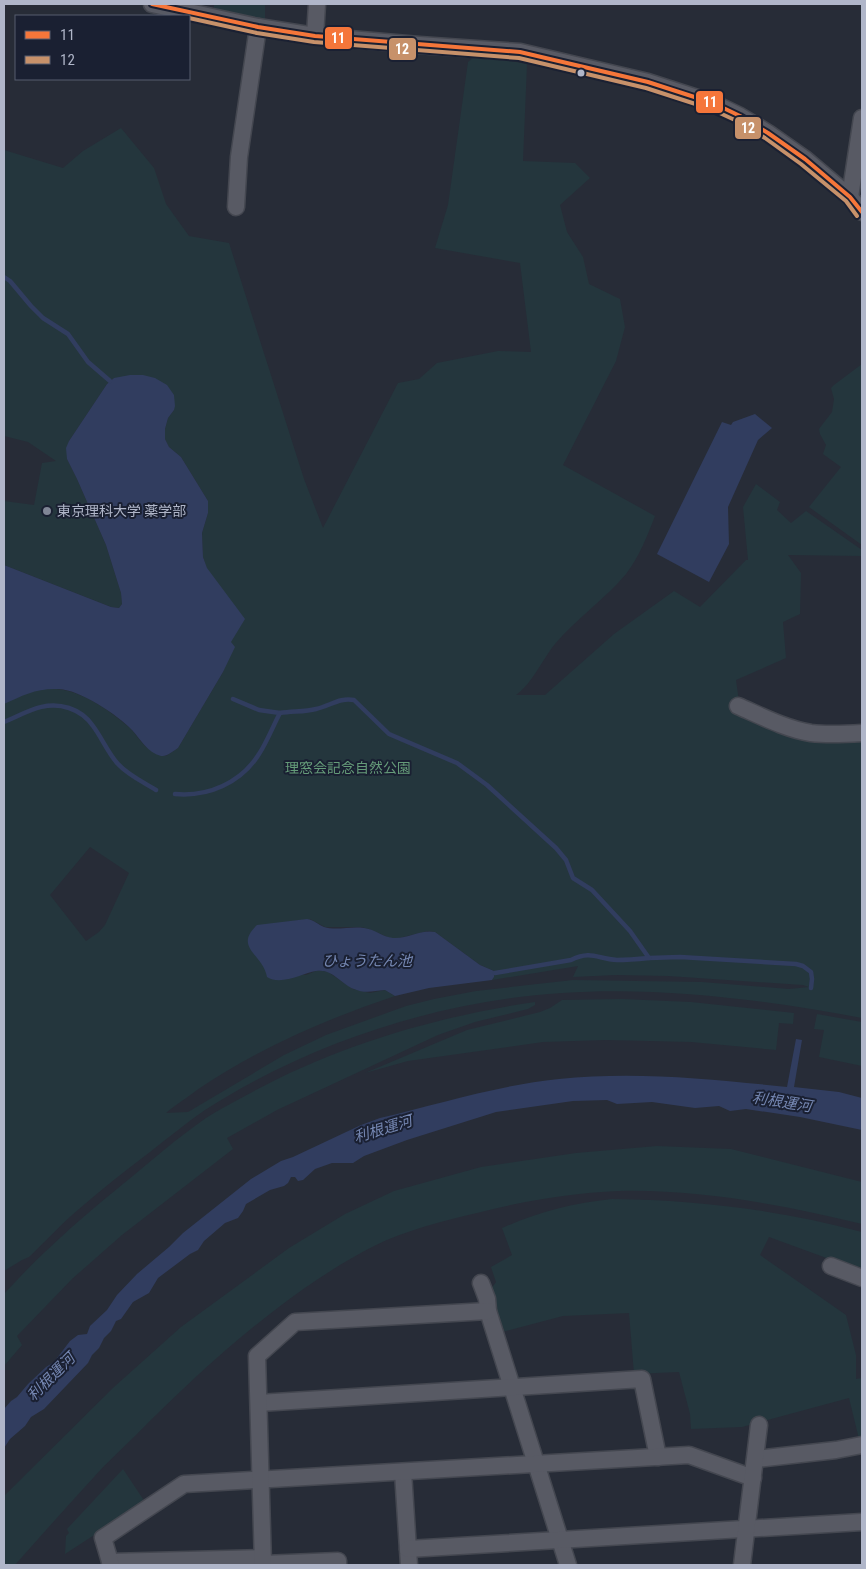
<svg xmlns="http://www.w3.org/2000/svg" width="866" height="1569" viewBox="0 0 866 1569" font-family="'Roboto Condensed','Noto Sans JP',sans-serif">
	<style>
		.green { fill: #24363d; fill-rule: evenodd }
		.water { fill: #313d5f }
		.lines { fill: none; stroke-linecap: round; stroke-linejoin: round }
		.stream { stroke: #313d5f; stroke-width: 4.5 }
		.minor-casing { stroke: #444750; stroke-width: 19 }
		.minor { stroke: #585a64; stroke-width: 16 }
		.bus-1-casing { stroke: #1a2032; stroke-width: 8 }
		.bus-2-casing { stroke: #1a2032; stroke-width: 8 }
		.bus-1 { stroke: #f5763a; stroke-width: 4 }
		.bus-2 { stroke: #c7916a; stroke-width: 4 }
		.bus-dot { fill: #b0b6c9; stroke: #1a2032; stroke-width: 2 }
		.poi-dot { fill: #808696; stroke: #1a2032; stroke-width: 2 }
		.labels { text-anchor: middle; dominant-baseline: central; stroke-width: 4; stroke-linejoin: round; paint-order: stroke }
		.poi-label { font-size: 14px; fill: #b0b6c9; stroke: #1a2032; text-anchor: start }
		.park-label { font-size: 14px; fill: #659b79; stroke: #1a2032 }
		.water-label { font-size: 15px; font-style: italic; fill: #7587b2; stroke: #1a2032 }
		.line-badge { stroke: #1a2032; stroke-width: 2 }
		.badge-label { font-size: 14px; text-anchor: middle; font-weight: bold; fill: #fff }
	</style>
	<rect width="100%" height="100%" fill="#272c37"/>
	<g class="green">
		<polygon points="214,4 265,4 265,19 214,10"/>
		<path d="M474,57l21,1 32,6 -4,97 52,2 15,15 -30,27 7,27 16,25 6,27 31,15 5,28 -9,34 -53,104 92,51c-8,21 -16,41 -29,58 -21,25 -50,45 -71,70 -13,16 -23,40 -39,51h29l69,-61 60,-43 26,16 46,-47h2l-5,-53 13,-23 24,18 -3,8 14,13 15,-12 56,39v6l-74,-1 13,18 -1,41 -17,8 3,36 -50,22 4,29 26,12 96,14v283c-96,-18 -202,-32 -300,-25 -124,8 -253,50 -357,117 -19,13 -37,28 -55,42 -24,18 -48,37 -71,57 -18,15 -33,32 -50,48l-7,3 -18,11v-567c8,-4 16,-9 25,-12 37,-13 73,12 101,36 5,5 9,12 15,18 5,5 14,7 21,10l12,-8 45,-76 8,-30 -28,-85 -1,-24 6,-20v-12l-27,-44 -12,-10 -4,-8v-10l3,-11 6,-8 -60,-32 -7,6 -38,57 -2,18 10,20 29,66 15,48 1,11 -3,4 -8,-1 -107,-42v-64l30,4 8,-42 14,-2 -28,-19 -24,-6v-286l59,18 20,-17 38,-23 33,40 12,36 23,32 40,7 75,236 19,49 75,-145 21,-4 18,-16 61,-12 33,1 -11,-89 -85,-15 13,-43 20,-143zM90,847l39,26 -24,52 -6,7 -13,9 -36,-46zM310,919l15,8h36l8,2 21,9h9l29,-7 7,1 45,33 14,6v6l-2,3 86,-14 -5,11 43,-2 52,1 135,9 6,2 -20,2 -87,-7 -129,-2 -97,11 -42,8 -28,7 -80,29 -42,20 -96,57 -22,1c9,-8 21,-15 31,-23 60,-41 129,-71 198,-94l-10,-6 -15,3 -17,-4 -25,-17 -5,-1h-7l-10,4 -40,-6 -4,-6 24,-41z"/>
		<polygon points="862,364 862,545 809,507 841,467 823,454 826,445 820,434 819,429 832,412 834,399 831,388 834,385"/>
		<polygon points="622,999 691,1002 794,1013 793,1024 779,1023 776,1050 691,1042 606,1040 543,1042 408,1061 365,1073 467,1030 540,1012 550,1008 562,1000"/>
		<path d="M535,1002v3l-7,4 -53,13 -37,13 -161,75 -50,28 6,11 -111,86 -50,44 -55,57 5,9 -18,21v-72c36,-40 77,-76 119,-110 27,-22 54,-46 83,-66 12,-8 26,-15 39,-22 90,-50 189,-79 290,-94z"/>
		<polygon points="817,1014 862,1022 862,1066 819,1057 824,1030 814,1029"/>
		<path d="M657,1146l74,3 131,33v42c-78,-19 -163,-35 -243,-33 -48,2 -96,10 -142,22 -34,8 -71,17 -103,33 -35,18 -68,40 -99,64 -50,38 -95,81 -139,125 -14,14 -29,27 -42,42 -27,29 -53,59 -79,88h-11v-69l110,-109 67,-60 108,-79 56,-34 49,-23 87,-24 95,-14z"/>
		<path d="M612,1199c86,1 167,11 250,33v39l-93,-34 -9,18 86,60 10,40v24l6,-1v60l-3,1 -10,-41 -107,29 -51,2 -1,-15 -11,-42 -45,2 -5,-61 -66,3 -61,16 -13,-40 7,-10 -5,-15 21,-12 -10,-27c37,-16 70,-25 110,-29z"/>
		<polygon points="123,1469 145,1502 65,1554 66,1536 69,1533 67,1529"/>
	</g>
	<g class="water">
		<path d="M130,375h13l12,3 12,7 7,10 1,11 -1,4 -6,8 -3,11v10l4,8 12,10 27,44v12l-6,20 1,24 4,11 38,51 -14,23 4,5 -12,25 -45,76c-5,3 -11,9 -17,8 -14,-4 -20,-16 -29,-26 -14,-15 -52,-40 -73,-41 -23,-1 -35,6 -55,15v-139l107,42 8,1 3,-4 -1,-11 -15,-48 -29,-66 -10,-20 -1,-11 3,-7 38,-57 7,-6z"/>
		<polygon points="755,414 772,428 758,440 728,507 729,544 709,582 657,554 722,422 731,425 733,422"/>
		<path d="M307,919c8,1 11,6 17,8 12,4 27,-1 40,1 10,1 19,9 29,10 15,1 28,-9 42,-6l45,33 14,6v6l-2,3 -63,8 -34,8 -10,-6c-12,1 -20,4 -31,-1 -13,-5 -22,-21 -38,-18 -13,2 -35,15 -49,6 -4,-23 -34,-29 -10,-52z"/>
		<path d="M796,1039l6,1 -8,47 45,5 23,6v32l-62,-13 -54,-8 -16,2 -11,-5 -24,2 -43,-6 -35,2 -10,-4 -34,1 -77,11 -89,28 -43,16 -11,7h-21l-17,6 -12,11 -5,1 -3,-4h-4l-3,6 -4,3 -14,4 -24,14 -3,7 -5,7 -13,5 -21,18 -6,9 -8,4 -32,24 -9,15 -16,9 -12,17 -5,2 -5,10 -7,7 -5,10 -7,7 -4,8 -44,46 -13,8 -6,9 -15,13 -6,9v-39l7,-8 6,-4 11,-13 18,-17 8,-5 16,-21 8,-6 9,-1 3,-8 17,-16 10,-15 20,-21 32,-27 14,-14 68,-54 30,-18 12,-4 68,-32 19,-7c59,-14 119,-33 179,-39 76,-8 152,0 228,8z"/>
	</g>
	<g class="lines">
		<g class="stream">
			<polyline points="4,277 10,281 31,306 43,318 68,334 88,362 110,381"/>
			<polyline points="233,699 259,710 280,713"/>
			<path d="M4,722c22,-9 40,-22 65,-14 9,3 18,9 24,18 9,12 15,27 25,38 10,11 25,18 38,26"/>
			<path d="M175,794c33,3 66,-11 84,-40 8,-12 14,-28 21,-41 12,-2 25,-1 36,-4 14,-3 24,-12 38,-9l35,34 68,29 30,22 69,63 10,12 7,18 19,12 38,41 19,27 31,-1 116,7 7,2 8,6 1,7 -1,9"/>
			<path d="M495,973l76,-13c21,-10 26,-1 46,0 11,0 22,-1 32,-2"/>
		</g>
		<g class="minor-casing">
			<g id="minor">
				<polyline points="152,4 258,27 315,36 419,45 520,52 648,82 713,103 740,116 768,133 805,159 850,197 862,212"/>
				<polyline points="315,36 317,4"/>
				<polyline points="850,197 862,118"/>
				<polyline points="236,207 239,157 258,27"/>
				<path d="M738,706c23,10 48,23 73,27 17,2 34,1 51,0"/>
				<polyline points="831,1266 862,1278"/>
				<polyline points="481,1283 487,1299 488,1311 568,1565"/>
				<polyline points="259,1403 642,1379 658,1457"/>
				<polyline points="756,1459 836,1450 862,1445"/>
				<polyline points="403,1472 409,1565"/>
				<polyline points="408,1549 862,1522"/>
				<polyline points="110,1562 263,1558"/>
				<polyline points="263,1564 338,1561 338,1565"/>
				<polyline points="111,1565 103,1538 184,1484 689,1455 753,1478"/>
				<polyline points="263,1565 257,1356 295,1322 488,1311"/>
				<polyline points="742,1565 759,1425"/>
			</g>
		</g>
		<use href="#minor" class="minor"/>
		<g class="bus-1-casing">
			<polyline id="bus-1" points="152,4 258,27 315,36 520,52 648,82 713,103 740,116 768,133 805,159 850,197 862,212"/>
		</g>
		<g class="bus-2-casing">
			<polyline id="bus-2" points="189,18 257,33 314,42 519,58 646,88 711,109 737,121 765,138 801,164 846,201 857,216"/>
		</g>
		<use href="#bus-1" class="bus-1"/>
		<use href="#bus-2" class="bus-2"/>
	</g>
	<circle class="bus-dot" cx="581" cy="73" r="4.5"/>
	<circle class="poi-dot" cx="47" cy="511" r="5"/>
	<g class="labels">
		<g class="poi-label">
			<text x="57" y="511">東京理科大学 薬学部</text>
		</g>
		<g class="park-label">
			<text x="348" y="768">理窓会記念自然公園</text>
		</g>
		<g class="water-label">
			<text x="367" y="961">ひょうたん池</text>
			<text transform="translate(782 1102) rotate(9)">利根運河</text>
			<text transform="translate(383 1129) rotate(-17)">利根運河</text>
			<text transform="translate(51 1377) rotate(-45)">利根運河</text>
		</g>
	</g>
	<g class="line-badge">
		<rect x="324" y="26" width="29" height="24" rx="5" fill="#f5763a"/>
		<rect x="388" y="37" width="29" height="24" rx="5" fill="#c7916a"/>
		<rect x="695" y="90" width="29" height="24" rx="5" fill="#f5763a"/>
		<rect x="734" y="116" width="28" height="24" rx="5" fill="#c7916a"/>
	</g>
	<g class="badge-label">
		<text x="338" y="43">11</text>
		<text x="402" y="54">12</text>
		<text x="710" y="107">11</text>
		<text x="748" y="133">12</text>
	</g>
	<rect width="866" height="1569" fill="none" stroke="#b0b6c9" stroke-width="10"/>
	<rect x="15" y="15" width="175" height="65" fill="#1a2032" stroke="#565c6e"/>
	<rect x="25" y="31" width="25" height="8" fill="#f5763a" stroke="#565c6e"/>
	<text x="60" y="40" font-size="15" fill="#b0b6c9">11</text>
	<rect x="25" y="56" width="25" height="8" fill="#c7916a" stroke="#565c6e"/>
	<text x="60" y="65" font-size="15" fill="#b0b6c9">12</text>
</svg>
